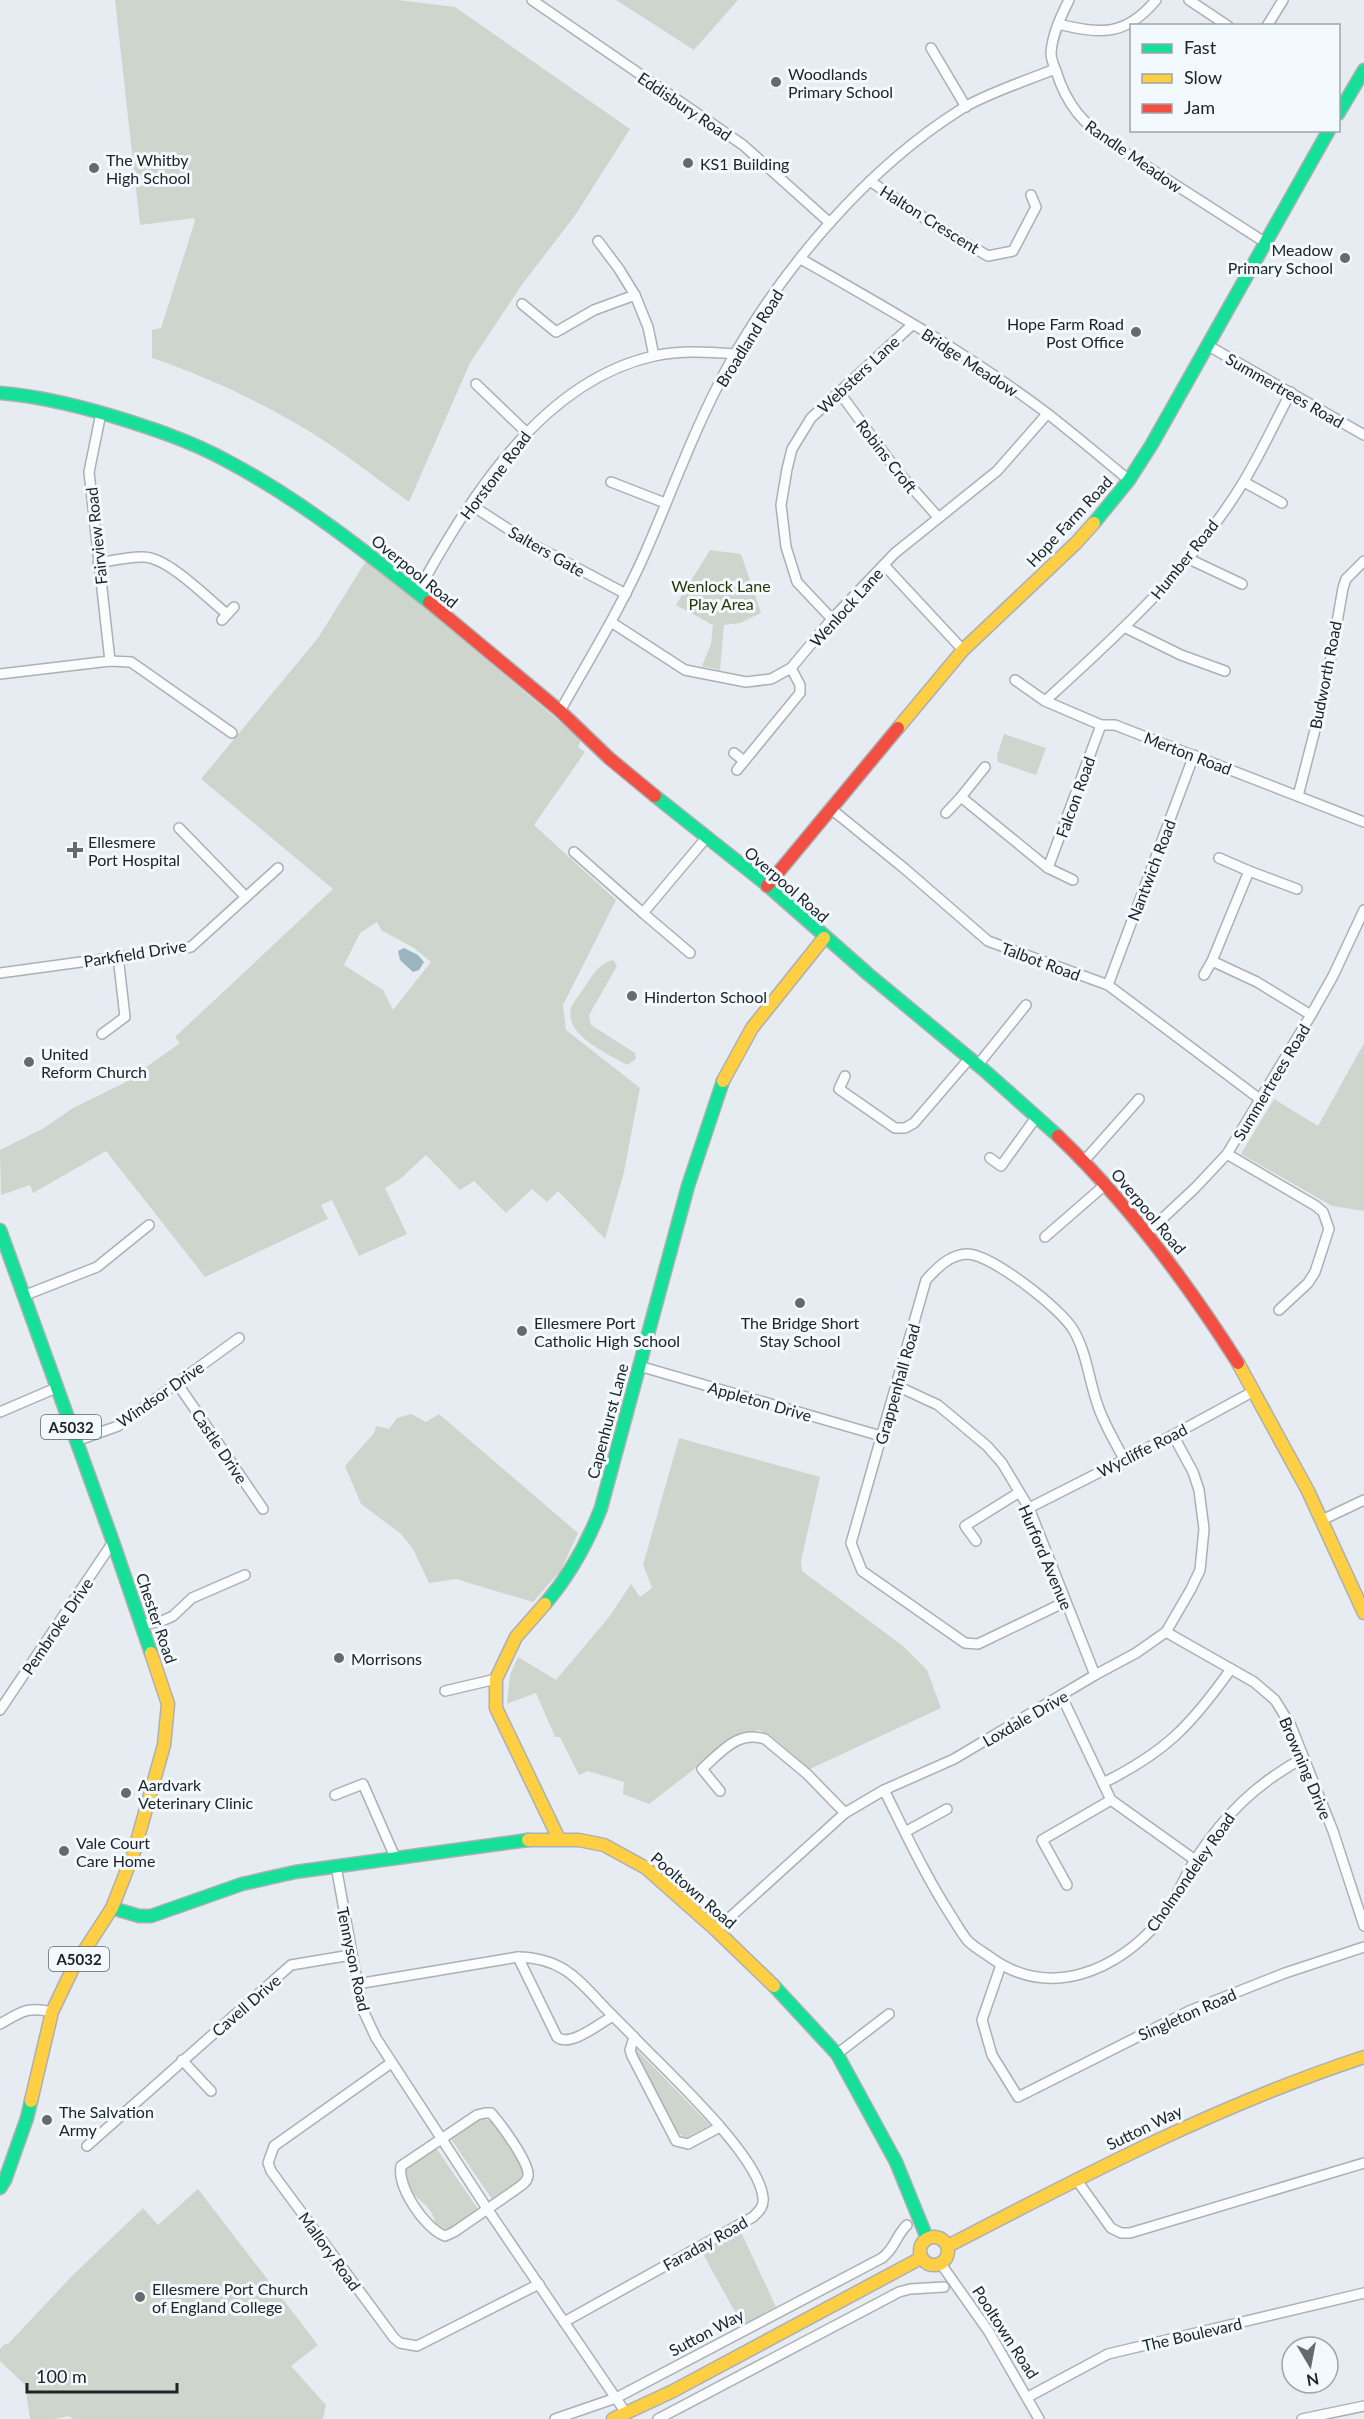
<svg xmlns="http://www.w3.org/2000/svg" width="1364" height="2419" viewBox="0 0 1364 2419" font-family="Lato,sans-serif">
	<style>
		.green { fill: #ced5cc; fill-rule: evenodd }
		.water { fill: #9bb5c0 }
		.lines { fill: none; stroke-linecap: round; stroke-linejoin: round }
		.street-casing { stroke: #acb0b4; stroke-width: 12 }
		.fast-casing { stroke: #acb0b4; stroke-width: 15 }
		.slow-casing { stroke: #acb0b4; stroke-width: 15 }
		.jam-casing { stroke: #acb0b4; stroke-width: 15 }
		.street { stroke: #fbfcfd; stroke-width: 9 }
		.fast { stroke: #16e098; stroke-width: 12 }
		.slow { stroke: #ffcf43; stroke-width: 12 }
		.jam { stroke: #f24e42; stroke-width: 12 }
		.poi-dot { fill: #666a6e; stroke: #f3faff; stroke-width: 2 }
		.labels { text-anchor: middle; dominant-baseline: central; stroke-width: 6; stroke-linejoin: round; paint-order: stroke }
		.shield { fill: #f3faff; stroke: #5f6468; stroke-width: 1.5 }
		.shield-label { font-size: 15px; font-weight: bold; fill: #202427 }
		.poi-label { font-size: 16px; fill: #202427; stroke: #f3faff; text-anchor: start }
		.street-label { font-size: 16px; fill: #202427; stroke: #f3faff }
		.park-label { font-size: 16px; fill: #293604; stroke: #f3faff }
	</style>
	<rect width="100%" height="100%" fill="#e7ecf2"/>
	<g class="green">
		<path d="M115,0h283l57,7 175,122 -54,85 -55,72 -51,77 -61,139c-29,-21 -57,-43 -86,-62 -53,-34 -112,-62 -171,-82v-28l9,-2 34,-107 -1,-3 -54,7z"/>
		<polygon points="616,0 738,0 694,50"/>
		<polygon points="710,550 741,554 761,613 740,623 724,625 720,670 702,666 711,644 713,625 676,605"/>
		<path d="M366,561l37,28 178,151 -3,7 7,5 -51,73 82,75 -53,105 3,25 74,58 -16,84 -19,67 -47,-48 -11,11 -15,-13 -26,24 -32,-32 -14,9 -34,-35 -27,25 -14,8 22,46 -48,22 -27,-56 -11,5 7,14 -123,58 -99,-126 -73,42 -3,-8 -29,10 -1,-45 44,-22 29,-20 51,-25 56,-40 -5,-6 158,-148 -132,-110 117,-141zM377,922l4,8 33,18 17,14 -38,48 -10,-20 -39,-25 16,-32z"/>
		<polygon points="1004,734 1046,748 1036,775 998,762 997,756"/>
		<path d="M613,960l4,6 -28,49 2,10 44,28 1,6 -9,6c-18,-11 -63,-29 -56,-57 2,-6 9,-14 13,-20 8,-12 14,-24 29,-28z"/>
		<polygon points="1364,1043 1364,1211 1332,1206 1241,1154 1274,1099 1318,1126"/>
		<polygon points="411,1414 426,1422 439,1414 578,1533 561,1570 533,1602 456,1579 429,1583 413,1549 401,1534 361,1504 345,1466 374,1433 376,1426 389,1429 397,1418"/>
		<polygon points="679,1438 820,1477 801,1561 802,1571 903,1646 927,1670 941,1708 810,1769 770,1735 758,1730 740,1734 649,1804 623,1794 624,1782 588,1771 579,1775 560,1737 555,1737 536,1693 507,1704 510,1675 518,1657 556,1680 609,1617 631,1584 640,1597 652,1588 643,1565"/>
		<polygon points="635,2048 710,2125 686,2138 678,2133 634,2050"/>
		<path d="M486,2119l8,4 28,44c3,17 -17,24 -30,32l-41,-60 28,-19z"/>
		<path d="M436,2148l42,61c-12,9 -26,26 -42,17 -1,-6 -3,-12 -7,-17 -8,-10 -35,-26 -20,-42 6,-8 19,-13 27,-19z"/>
		<polygon points="198,2189 318,2345 291,2366 326,2405 323,2419 73,2419 69,2416 54,2419 30,2419 25,2385 0,2361 0,2349 5,2344 8,2344 72,2276 143,2208 158,2225"/>
		<polygon points="740,2230 776,2307 742,2325 702,2252"/>
	</g>
	<polygon class="water" points="404,948 418,955 424,962 419,970 413,972 400,960 398,951"/>
	<g class="lines">
		<g class="street-casing">
			<g id="street">
				<polyline points="532,0 743,145 830,223"/>
				<path d="M1069,0c-8,16 -17,35 -18,53 0,6 3,13 5,18 11,35 27,52 56,73l154,99"/>
				<polyline points="1189,0 1228,26"/>
				<path d="M1058,24c43,10 67,13 98,-24"/>
				<polyline points="1267,26 1283,0"/>
				<polyline points="931,48 966,107"/>
				<polyline points="870,181 933,224 988,256 1013,251 1036,207 1031,195"/>
				<polyline points="598,241 619,269 635,295"/>
				<path d="M801,259c84,48 169,96 247,155 27,21 54,44 81,66"/>
				<polyline points="522,304 556,332 594,310 635,295 648,327 654,356"/>
				<polyline points="1207,345 1364,435"/>
				<polyline points="476,384 526,432"/>
				<polyline points="839,392 898,472 938,517"/>
				<polyline points="101,413 89,472 110,661"/>
				<polyline points="611,482 665,503"/>
				<polyline points="1244,482 1282,503"/>
				<polyline points="471,505 530,543 626,594"/>
				<polyline points="1189,559 1242,584"/>
				<path d="M98,563c14,-2 31,-7 46,-6 25,1 63,41 83,57"/>
				<polyline points="884,565 963,650"/>
				<path d="M417,593c52,-94 124,-212 237,-237 26,-6 55,-4 82,-2"/>
				<polyline points="832,619 797,582 786,547 781,505 787,469 792,449 811,418 912,325"/>
				<polyline points="222,620 234,607"/>
				<polyline points="611,622 685,670 746,682 771,679 791,668 832,619 895,553 997,471 1047,414"/>
				<polyline points="1126,628 1181,655 1225,671"/>
				<polyline points="0,674 110,661 131,662 232,733"/>
				<polyline points="1015,680 1045,701 1101,725 1115,725 1364,822"/>
				<path d="M1045,701c74,-67 147,-134 199,-220 17,-28 31,-59 47,-89"/>
				<path d="M560,711c30,-53 62,-105 86,-160 27,-62 49,-124 81,-183 54,-99 141,-201 236,-260 25,-15 65,-28 92,-39"/>
				<polyline points="734,753 744,761"/>
				<polyline points="737,770 800,693 800,685 791,668"/>
				<polyline points="1298,796 1325,691 1343,588 1346,579 1364,561"/>
				<polyline points="961,797 985,767"/>
				<polyline points="830,808 905,869 988,941 1108,985 1261,1100"/>
				<polyline points="946,813 961,797 1048,868 1101,725"/>
				<polyline points="179,828 246,897"/>
				<polyline points="574,852 643,913 706,838"/>
				<polyline points="1219,858 1249,871"/>
				<polyline points="1048,868 1073,880"/>
				<polyline points="1297,889 1249,871 1212,961 1257,982 1311,1015"/>
				<polyline points="643,913 690,953"/>
				<polyline points="0,973 191,947 278,868"/>
				<polyline points="1204,975 1212,961"/>
				<polyline points="1108,985 1194,755"/>
				<polyline points="102,1034 125,1017 118,956"/>
				<polyline points="977,1066 1026,1005"/>
				<polyline points="845,1076 839,1089 895,1128 905,1128 914,1123 969,1059"/>
				<polyline points="1227,1154 1316,1206 1323,1212 1329,1229 1315,1272 1308,1283 1279,1310"/>
				<polyline points="990,1158 1001,1166 1037,1116"/>
				<polyline points="1084,1161 1139,1099"/>
				<polyline points="1148,1232 1195,1188 1227,1154 1311,1015 1333,976 1364,910"/>
				<polyline points="1045,1237 1106,1184"/>
				<polyline points="23,1296 97,1267 149,1225"/>
				<polyline points="639,1366 881,1436"/>
				<polyline points="177,1383 263,1509"/>
				<polyline points="897,1386 938,1405 987,1446 1002,1463 1029,1508 1095,1675"/>
				<polyline points="0,1412 56,1388"/>
				<polyline points="76,1441 118,1426 239,1338"/>
				<polyline points="1029,1508 1173,1435 1254,1391"/>
				<polyline points="1322,1520 1364,1500"/>
				<polyline points="976,1541 965,1526 1018,1493"/>
				<path d="M1065,1602l-87,42 -13,-1 -103,-72 -11,-28 75,-263c11,-12 24,-26 42,-26 24,1 94,55 106,77 13,23 15,50 24,75 6,18 17,36 26,53"/>
				<polyline points="143,1625 162,1621 173,1616 192,1598 245,1575"/>
				<polyline points="1166,1632 1254,1682 1275,1700 1291,1726 1333,1831 1364,1926"/>
				<polyline points="445,1691 496,1679"/>
				<polyline points="1062,1697 1111,1800 1195,1860"/>
				<polyline points="0,1710 113,1542"/>
				<path d="M1103,1783c63,-31 88,-58 128,-114"/>
				<path d="M884,1790c21,42 41,85 66,124 6,9 11,19 18,27 6,6 15,11 22,16 60,44 129,13 171,-38 15,-18 22,-41 34,-59 30,-46 61,-76 108,-102"/>
				<path d="M720,1791l-18,-22c19,-17 36,-39 63,-30l42,35 38,39"/>
				<polyline points="335,1795 363,1784 395,1857"/>
				<polyline points="905,1832 947,1809"/>
				<polyline points="336,1866 362,2008 376,2038 488,2210 626,2413"/>
				<polyline points="1067,1885 1042,1840 1111,1800"/>
				<polyline points="716,1930 845,1813 884,1790 954,1759 1095,1675 1136,1653 1166,1632 1191,1589 1200,1570 1204,1529 1199,1490 1193,1472 1173,1435"/>
				<path d="M518,1957l39,80c13,11 43,-14 56,-21l21,21 -4,13 2,6 44,85 12,3 32,-17"/>
				<polyline points="1001,1965 982,2020 992,2055 1018,2097 1189,2011 1285,1973 1364,1947"/>
				<path d="M357,1984l161,-27c49,1 63,27 95,59"/>
				<path d="M0,2024c21,-12 27,-18 52,-12"/>
				<polyline points="837,2054 889,2014"/>
				<polyline points="182,2060 211,2091"/>
				<polyline points="391,2063 274,2146 268,2163 271,2171 394,2338 400,2343 417,2346 539,2284"/>
				<path d="M485,2113h6c9,10 39,50 37,63 -1,7 -8,10 -13,14l-61,42 -9,4c-20,-7 -48,-49 -44,-70l76,-51z"/>
				<polyline points="87,2146 291,1965 351,1955"/>
				<polyline points="1076,2179 1111,2228 1121,2233 1130,2233 1364,2163"/>
				<polyline points="941,2264 989,2332 1039,2419"/>
				<path d="M564,2322l189,-105c6,-6 11,-10 10,-19 -3,-42 -98,-128 -129,-161"/>
				<polyline points="1028,2397 1108,2354 1364,2293"/>
				<path d="M555,2419l61,-21 266,-140c13,-9 14,-23 25,-33"/>
				<polyline points="658,2419 899,2292 910,2289 944,2287"/>
				<polyline points="1302,2419 1364,2406"/>
			</g>
		</g>
		<g class="fast-casing">
			<g id="fast">
				<polyline points="1338,114 1364,70"/>
				<path d="M0,393c38,3 75,12 112,23 39,12 79,25 115,45 72,38 138,90 202,141"/>
				<polyline points="1094,523 1129,480 1152,444 1329,130"/>
				<polyline points="655,796 767,885 868,974 985,1071 1058,1136"/>
				<polyline points="0,1230 113,1542 151,1653"/>
				<path d="M545,1604c25,-29 42,-60 56,-96l87,-322 35,-105"/>
				<polyline points="112,1908 139,1916 151,1916 242,1884 295,1872 528,1840"/>
				<polyline points="774,1986 837,2054 896,2162 927,2238"/>
				<polyline points="0,2188 5,2180 27,2118 31,2101"/>
			</g>
		</g>
		<g class="slow-casing">
			<g id="slow">
				<polyline points="898,728 963,650 1076,543 1094,523"/>
				<polyline points="723,1081 752,1028 824,938"/>
				<polyline points="1238,1363 1308,1491 1364,1613"/>
				<polyline points="545,1604 516,1637 496,1679 496,1708 559,1839"/>
				<polyline points="528,1840 579,1840 604,1845 646,1868 716,1930 774,1986"/>
				<polyline points="31,2101 52,2012 73,1968 112,1908 134,1852 164,1745 168,1704 151,1653"/>
				<circle cx="934" cy="2251" r="14"/>
				<path d="M948,2246c136,-71 270,-141 416,-189"/>
				<polyline points="613,2419 673,2391 921,2258"/>
			</g>
		</g>
		<g class="jam-casing">
			<g id="jam">
				<polyline points="429,602 560,711 609,758 655,796"/>
				<polyline points="767,886 898,728"/>
				<path d="M1058,1136c71,68 128,145 180,227"/>
			</g>
		</g>
		<use href="#street" class="street"/>
		<use href="#fast" class="fast"/>
		<use href="#slow" class="slow"/>
		<use href="#jam" class="jam"/>
	</g>
	<g class="poi-dot">
		<circle cx="776" cy="82" r="6"/>
		<circle cx="688" cy="163" r="6"/>
		<circle cx="94" cy="168" r="6"/>
		<circle cx="1345" cy="258" r="6"/>
		<circle cx="1136" cy="332" r="6"/>
		<path d="M72 841h6v6h6v6h-6v6h-6v-6h-6v-6h6z"/>
		<circle cx="632" cy="996" r="6"/>
		<circle cx="29" cy="1062" r="6"/>
		<circle cx="800" cy="1303" r="6"/>
		<circle cx="522" cy="1331" r="6"/>
		<circle cx="339" cy="1658" r="6"/>
		<circle cx="126" cy="1793" r="6"/>
		<circle cx="64" cy="1851" r="6"/>
		<circle cx="47" cy="2120" r="6"/>
		<circle cx="140" cy="2297" r="6"/>
	</g>
	<g class="labels">
		<g class="shield">
			<rect x="41" y="1415" width="60" height="24" rx="4.5"/>
			<rect x="49" y="1947" width="60" height="24" rx="4.5"/>
		</g>
		<g class="shield-label">
			<text x="71" y="1427">A5032</text>
			<text x="79" y="1959">A5032</text>
		</g>
		<g class="poi-label">
			<text x="788" y="73">Woodlands<tspan x="788" dy="18">Primary School</tspan></text>
			<text x="106" y="159">The Whitby<tspan x="106" dy="18">High School</tspan></text>
			<text x="700" y="163">KS1 Building</text>
			<text x="1333" y="249" text-anchor="end">Meadow<tspan x="1333" dy="18">Primary School</tspan></text>
			<text x="1124" y="323" text-anchor="end">Hope Farm Road<tspan x="1124" dy="18">Post Office</tspan></text>
			<text x="88" y="841">Ellesmere<tspan x="88" dy="18">Port Hospital</tspan></text>
			<text x="644" y="996">Hinderton School</text>
			<text x="41" y="1053">United<tspan x="41" dy="18">Reform Church</tspan></text>
			<text x="534" y="1322">Ellesmere Port<tspan x="534" dy="18">Catholic High School</tspan></text>
			<text x="800" y="1322" text-anchor="middle">The Bridge Short<tspan x="800" dy="18">Stay School</tspan></text>
			<text x="351" y="1658">Morrisons</text>
			<text x="138" y="1784">Aardvark<tspan x="138" dy="18">Veterinary Clinic</tspan></text>
			<text x="76" y="1842">Vale Court<tspan x="76" dy="18">Care Home</tspan></text>
			<text x="59" y="2111">The Salvation<tspan x="59" dy="18">Army</tspan></text>
			<text x="152" y="2288">Ellesmere Port Church<tspan x="152" dy="18">of England College</tspan></text>
		</g>
		<g class="street-label">
			<text transform="translate(685 106) rotate(34)">Eddisbury Road</text>
			<text transform="translate(1134 156) rotate(35)">Randle Meadow</text>
			<text transform="translate(930 219) rotate(32)">Halton Crescent</text>
			<text transform="translate(749 338) rotate(-58)">Broadland Road</text>
			<text transform="translate(970 362) rotate(33)">Bridge Meadow</text>
			<text transform="translate(858 374) rotate(-43)">Websters Lane</text>
			<text transform="translate(1285 390) rotate(30)">Summertrees Road</text>
			<text transform="translate(887 456) rotate(52)">Robins Croft</text>
			<text transform="translate(495 475) rotate(-53)">Horstone Road</text>
			<text transform="translate(1069 521) rotate(-47)">Hope Farm Road</text>
			<text transform="translate(96 536) rotate(-96)">Fairview Road</text>
			<text transform="translate(547 551) rotate(30)">Salters Gate</text>
			<text transform="translate(1184 559) rotate(-51)">Humber Road</text>
			<text transform="translate(415 571) rotate(39)">Overpool Road</text>
			<text transform="translate(846 607) rotate(-48)">Wenlock Lane</text>
			<text transform="translate(1325 675) rotate(-79)">Budworth Road</text>
			<text transform="translate(1188 753) rotate(21)">Merton Road</text>
			<text transform="translate(1075 797) rotate(-70)">Falcon Road</text>
			<text transform="translate(1151 870) rotate(-69)">Nantwich Road</text>
			<text transform="translate(787 884) rotate(41)">Overpool Road</text>
			<text transform="translate(135 953) rotate(-9)">Parkfield Drive</text>
			<text transform="translate(1041 961) rotate(20)">Talbot Road</text>
			<text transform="translate(1271 1082) rotate(-59)">Summertrees Road</text>
			<text transform="translate(1149 1211) rotate(50)">Overpool Road</text>
			<text transform="translate(897 1384) rotate(-74)">Grappenhall Road</text>
			<text transform="translate(160 1394) rotate(-35)">Windsor Drive</text>
			<text transform="translate(760 1401) rotate(16)">Appleton Drive</text>
			<text transform="translate(607 1421) rotate(-75)">Capenhurst Lane</text>
			<text transform="translate(220 1446) rotate(56)">Castle Drive</text>
			<text transform="translate(1142 1450) rotate(-27)">Wycliffe Road</text>
			<text transform="translate(1046 1557) rotate(67)">Hurford Avenue</text>
			<text transform="translate(157 1618) rotate(71)">Chester Road</text>
			<text transform="translate(57 1626) rotate(-56)">Pembroke Drive</text>
			<text transform="translate(1025 1718) rotate(-30)">Loxdale Drive</text>
			<text transform="translate(1306 1768) rotate(67)">Browning Drive</text>
			<text transform="translate(1190 1872) rotate(-55)">Cholmondeley Road</text>
			<text transform="translate(694 1890) rotate(41)">Pooltown Road</text>
			<text transform="translate(354 1959) rotate(78)">Tennyson Road</text>
			<text transform="translate(246 2005) rotate(-41)">Cavell Drive</text>
			<text transform="translate(1187 2014) rotate(-24)">Singleton Road</text>
			<text transform="translate(1144 2127) rotate(-26)">Sutton Way</text>
			<text transform="translate(705 2243) rotate(-29)">Faraday Road</text>
			<text transform="translate(330 2251) rotate(54)">Mallory Road</text>
			<text transform="translate(706 2332) rotate(-28)">Sutton Way</text>
			<text transform="translate(1006 2332) rotate(57)">Pooltown Road</text>
			<text transform="translate(1192 2334) rotate(-13)">The Boulevard</text>
		</g>
		<g class="park-label">
			<text x="721" y="585">Wenlock Lane<tspan x="721" dy="18">Play Area</tspan></text>
		</g>
	</g>
	<rect x="1130" y="24" width="210" height="108" fill="#f3faff" stroke="#9fa4a9" stroke-width="1.5"/>
	<rect x="1142" y="44" width="30" height="9" fill="#16e098" stroke="#9fa4a9" stroke-width="1.5"/>
	<text x="1184" y="54" font-size="18" fill="#202427">Fast</text>
	<rect x="1142" y="74" width="30" height="9" fill="#ffcf43" stroke="#9fa4a9" stroke-width="1.5"/>
	<text x="1184" y="84" font-size="18" fill="#202427">Slow</text>
	<rect x="1142" y="104" width="30" height="9" fill="#f24e42" stroke="#9fa4a9" stroke-width="1.5"/>
	<text x="1184" y="114" font-size="18" fill="#202427">Jam</text>
	<g transform="translate(1310 2365) rotate(170)"><circle r="28" fill="#f3faff" stroke="#9fa4a9" stroke-width="1.5"/>
	<path d="M0-4.5L10 22L0 15L-10 22Z" fill="#666a6e"/>
	<text y="-9" font-size="16" font-weight="bold" text-anchor="middle" fill="#202427">N</text>
	</g>
	<path d="M27 2383v9h150v-9" fill="none" stroke="#202427" stroke-width="3"/>
	<text x="36" y="2383" font-size="18" fill="#202427" stroke="#f3faff" stroke-width="4.5" paint-order="stroke">100 m</text>
</svg>
